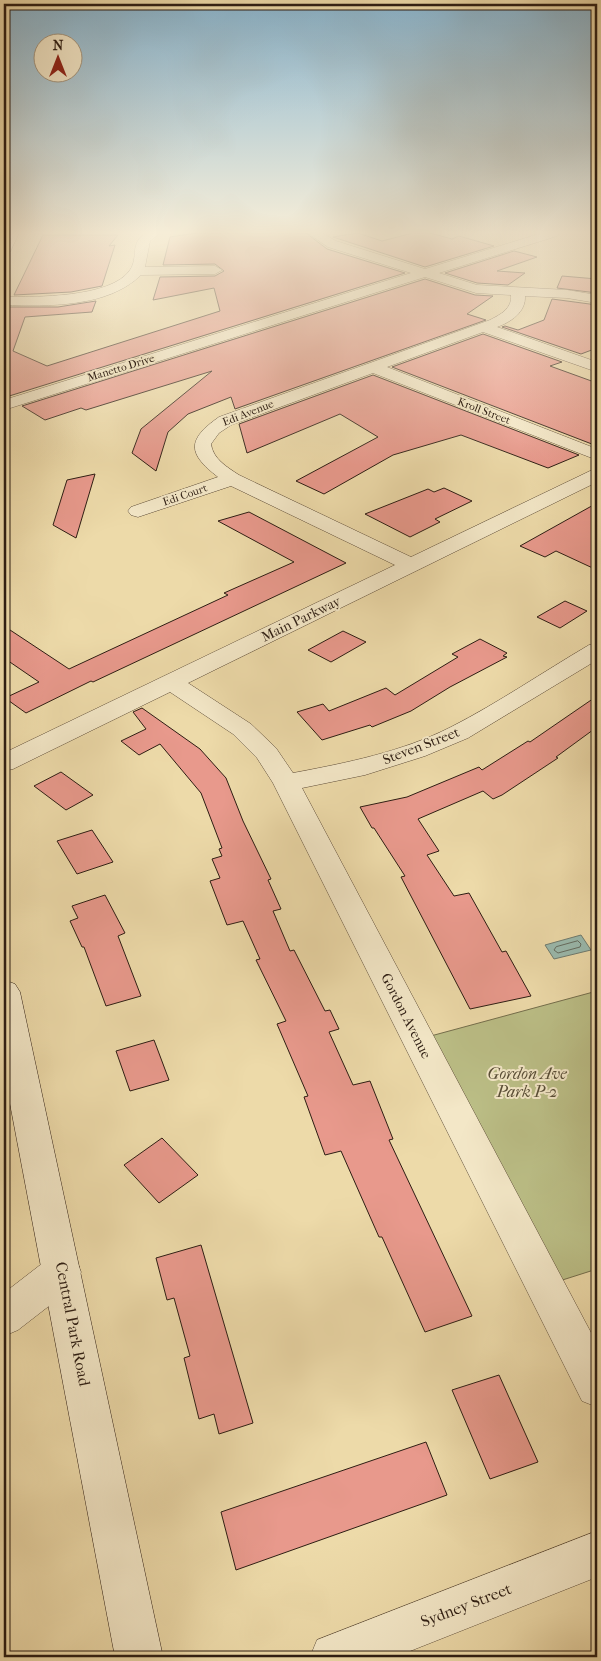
<svg xmlns="http://www.w3.org/2000/svg" width="601" height="1661" viewBox="0 0 601 1661" font-family="'IM FELL French Canon',serif">
	<style>
		.green { fill: #bbbe86; stroke: #746e4c }
		.water { fill: #9abaae; stroke: #6e7b70 }
		.lines { fill: none; stroke-linecap: round; stroke-linejoin: round }
		.shore { stroke: #646c60; stroke-width: 1 }
		.building { fill: #e8998c; stroke: #2d1d13 }
		.street-casing { stroke: #5d4c38; stroke-width: 1 }
		.secondary-casing { stroke: #2d1d13; stroke-width: 1 }
		.street { fill: #f3e7c7; fill-rule: evenodd }
		.secondary { fill: #f3e7c7; fill-rule: evenodd }
		.labels { text-anchor: middle; dominant-baseline: central; stroke-width: 4; stroke-linejoin: round; paint-order: stroke }
		.far-street-label { font-size: 11px; fill: #2d1d13; stroke: #f3e7c7 }
		.street-label { font-size: 14px; fill: #2d1d13; stroke: #f3e7c7 }
		.near-park-label { font-size: 16px; font-style: italic; fill: #584d36; stroke: #f3e7c7 }
		.near-street-label { font-size: 16px; fill: #2d1d13; stroke: #f3e7c7 }
	</style>
	<rect width="100%" height="100%" fill="#eddaa9"/>
	<filter id="stains"><feTurbulence type="fractalNoise" baseFrequency=".004" numOctaves="4"/><feColorMatrix values="0 0 0 0 .2 0 0 0 0 .09 0 0 0 0 .02 0 0 0 .5 -.17"/></filter>
	<radialGradient id="worn" r=".72"><stop offset=".6" stop-color="#630" stop-opacity="0"/><stop offset="1" stop-color="#630" stop-opacity=".3"/></radialGradient>
	<polygon class="green" points="597,991 597,1269 553,1283 427,1037"/>
	<polygon class="water" points="581,935 591,950 554,959 545,945"/>
	<g class="lines">
		<polygon class="shore" points="578,941 581,944 580,947 558,953 554,950 556,947"/>
	</g>
	<g class="building">
		<polygon points="197,233 306,233 327,249 405,273 6,397 4,396 4,314 7,307 58,307 96,301 92,312 25,317 13,351 47,366 220,311 214,288 153,300 160,277 215,276 224,271 215,264 163,265 170,237"/>
		<polygon points="358,233 382,241 413,233 430,233 452,239 459,236 494,246 425,267 333,237"/>
		<polygon points="43,235 118,235 109,246 115,245 102,286 71,292 14,295"/>
		<polygon points="514,251 537,257 497,271 525,273 508,285 477,283 445,273"/>
		<polygon points="562,276 597,279 597,293 557,288"/>
		<polygon points="425,279 475,295 493,296 467,314 486,320 235,409 231,397 188,414 168,432 156,471 132,453 141,429 212,371 86,410 81,408 45,420 22,406"/>
		<polygon points="552,299 597,305 597,348 581,354 502,327 505,326 518,330 544,320"/>
		<polygon points="483,334 562,362 550,366 597,383 597,446 392,367"/>
		<polygon points="373,375 579,455 548,468 461,435 393,455 324,494 296,481 378,437 340,414 247,453 239,424"/>
		<polygon points="95,474 76,538 53,525 67,480"/>
		<polygon points="444,488 472,501 435,519 440,522 410,537 365,514 428,489 434,492"/>
		<polygon points="597,503 597,570 556,551 545,557 520,546"/>
		<polygon points="249,512 346,563 93,682 91,681 26,713 5,698 39,682 4,658 4,626 69,669 228,595 224,593 294,562 218,521"/>
		<polygon points="565,601 587,611 560,628 537,617"/>
		<polygon points="343,631 366,642 331,662 308,650"/>
		<polygon points="480,639 507,653 503,656 507,657 450,687 411,711 372,727 370,725 322,740 297,712 323,704 329,711 386,688 395,695 458,657 452,654"/>
		<polygon points="597,696 597,727 556,757 558,758 502,795 493,799 483,791 418,819 439,851 427,855 454,896 469,893 502,952 506,951 531,996 470,1009 401,877 405,876 374,828 372,828 360,807 407,797 479,767 482,770 528,741 530,742"/>
		<polygon points="142,708 200,749 226,778 243,821 271,879 268,880 281,909 273,911 290,951 294,950 325,1011 330,1010 339,1029 329,1032 353,1085 370,1081 393,1139 389,1140 472,1316 425,1332 382,1237 379,1237 341,1151 325,1155 304,1097 308,1096 277,1024 286,1021 256,960 260,959 243,921 227,925 210,881 220,878 212,859 222,856 219,849 222,848 201,793 160,744 139,755 121,741 146,729 133,712"/>
		<polygon points="61,772 93,795 66,810 34,786"/>
		<polygon points="92,830 113,862 77,874 57,841"/>
		<polygon points="105,895 125,933 118,936 141,996 106,1006 84,947 82,947 70,921 78,918 72,906"/>
		<polygon points="154,1040 169,1080 130,1091 116,1051"/>
		<polygon points="162,1138 198,1175 159,1203 124,1165"/>
		<polygon points="201,1245 253,1423 219,1434 214,1414 199,1419 184,1358 190,1356 174,1298 167,1300 156,1258"/>
		<polygon points="499,1375 538,1462 490,1479 452,1390"/>
		<polygon points="426,1442 447,1495 236,1570 221,1512"/>
	</g>
	<g class="lines">
		<g class="street-casing">
			<g id="street">
				<path d="M146,233h14l-10,8 -5,26 70,-1 7,4 -7,4 -74,1c-34,33 -93,31 -137,30v-8c31,0 107,1 126,-27 9,-13 -1,-27 16,-37z"/>
				<path d="M308,233h14l14,8 89,28 117,-36h17l-2,3 -118,37 38,12 90,5 30,5v8l-30,-5 -42,-2c1,16 -14,26 -28,31l100,35v10l-114,-40 -96,35 210,82v11l-224,-87 -142,52 -12,8 -8,11c2,15 16,23 28,31l172,82 179,-86 7,-1v12l-409,201 63,41 25,24 17,25c53,-10 109,-21 158,-46 47,-24 92,-55 138,-82l8,-2v17l-129,78 -43,18 -60,19 -63,13 295,556v63l-15,-6 -309,-618 -16,-25 -24,-24 -63,-42 -157,77 -9,2v-18l391,-188 -164,-79 -93,31 -7,-2 -3,-4 3,-4 87,-30c-30,-23 -32,-37 1,-60l271,-97c11,-6 22,-11 21,-25l-35,-2 -51,-16 -421,133v-10l407,-127 -83,-26z"/>
				<polygon points="62,1254 76,1259 81,1272 76,1285 18,1330 4,1336 4,1293 48,1259"/>
				<polygon points="597,1531 597,1577 395,1657 310,1657 317,1640"/>
			</g>
		</g>
		<g class="secondary-casing">
			<g id="secondary">
				<polygon points="7,233 19,233 10,252 4,256 4,239"/>
				<polygon points="4,980 15,984 20,992 163,1657 115,1657 4,1072"/>
			</g>
		</g>
		<use href="#street" class="street"/>
		<use href="#secondary" class="secondary"/>
	</g>
	<linearGradient id="sky" x2="0" y2="1"><stop stop-color="#89b6d1"/><stop offset="0.5" stop-color="#f7eed8"/><stop offset="1" stop-color="#f7eed8" stop-opacity="0"/></linearGradient>
	<rect width="601" height="465" fill="url(#sky)"/>
	<g class="labels">
		<g class="far-street-label">
			<text transform="translate(121 368) rotate(-17)">Manetto Drive</text>
			<text transform="translate(484 411) rotate(21)">Kroll Street</text>
			<text transform="translate(248 413) rotate(-21)">Edi Avenue</text>
			<text transform="translate(185 495) rotate(-19)">Edi Court</text>
		</g>
		<g class="street-label">
			<text transform="translate(301 619) rotate(-26)">Main Parkway</text>
			<text transform="translate(421 746) rotate(-21)">Steven Street</text>
			<text transform="translate(406 1016) rotate(63)">Gordon Avenue</text>
		</g>
		<g class="near-park-label">
			<text x="527" y="1073">Gordon Ave<tspan x="527" dy="18">Park P-2</tspan></text>
		</g>
		<g class="near-street-label">
			<text transform="translate(73 1324) rotate(79)">Central Park Road</text>
			<text transform="translate(466 1605) rotate(-21)">Sydney Street</text>
		</g>
	</g>
	<rect width="601" height="1661" fill="none" stroke="#eddaa9" stroke-width="20"/>
	<rect x="5" y="5" width="591" height="1651" fill="none" stroke="#2d1d13" stroke-width="2.5"/>
	<rect x="10" y="10" width="581" height="1641" fill="none" stroke="#2d1d13"/>
	<g transform="translate(58 58)"><circle r="24" fill="#f3e7c7" stroke="#a4967f"/>
	<path d="M0-4L9 19L0 12L-9 19Z" fill="#8f2418"/>
	<text y="-8" font-size="14" font-weight="bold" text-anchor="middle" fill="#2d1d13">N</text>
	</g>
	<rect width="100%" height="100%" filter="url(#stains)"/>
	<rect width="100%" height="100%" fill="url(#worn)"/>
</svg>
